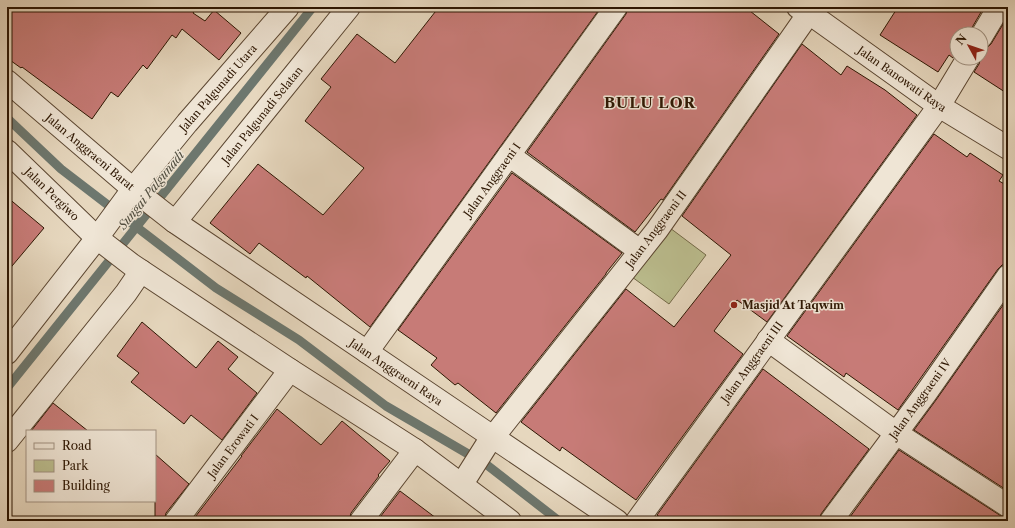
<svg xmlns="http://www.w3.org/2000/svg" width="1015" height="528" viewBox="0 0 1015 528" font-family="'Libre Caslon Text',serif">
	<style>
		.green { fill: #bbbd8e; stroke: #746a48 }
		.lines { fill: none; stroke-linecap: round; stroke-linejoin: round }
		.stream { stroke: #6d776e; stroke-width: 9 }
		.building { fill: #c77b77; stroke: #2d1602 }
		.minor-casing { stroke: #5b4631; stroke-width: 24 }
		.minor { stroke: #efe5d5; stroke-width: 22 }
		.poi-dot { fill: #8f2418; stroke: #efe5d5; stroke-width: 1.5 }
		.labels { text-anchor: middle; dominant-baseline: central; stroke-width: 3; stroke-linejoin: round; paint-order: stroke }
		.street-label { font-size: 11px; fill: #2d1602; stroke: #efe5d5 }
		.poi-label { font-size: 11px; font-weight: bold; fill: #2d1602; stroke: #efe5d5; text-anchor: start }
		.water-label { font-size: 12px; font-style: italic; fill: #524f41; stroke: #efe5d5 }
		.district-label { font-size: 15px; font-weight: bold; letter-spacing: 1px; fill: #2d1602; stroke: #efe5d5 }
	</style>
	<rect width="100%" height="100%" fill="#e6d7be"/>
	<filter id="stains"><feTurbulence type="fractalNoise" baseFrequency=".005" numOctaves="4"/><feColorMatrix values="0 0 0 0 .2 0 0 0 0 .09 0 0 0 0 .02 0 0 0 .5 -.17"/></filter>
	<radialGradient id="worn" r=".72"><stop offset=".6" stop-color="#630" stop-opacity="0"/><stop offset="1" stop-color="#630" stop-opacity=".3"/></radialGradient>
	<polygon class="green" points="670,228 706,255 669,304 632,277"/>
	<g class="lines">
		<g class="stream">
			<polyline points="7,118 61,169 216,288 299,340 386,406 487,465 559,521"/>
			<polyline points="7,388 313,7"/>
		</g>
	</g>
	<g class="building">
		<polygon points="7,7 197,7 193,13 205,21 214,10 241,33 219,60 182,29 176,38 172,35 147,69 143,65 118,97 111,92 92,119 22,67 21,68 7,58"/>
		<polygon points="439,7 601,7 370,327 307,276 306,278 259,243 250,254 210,223 258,164 323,215 364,168 305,121 331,87 321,79 357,34 395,63"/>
		<polygon points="628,7 745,7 779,34 663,200 661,199 635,232 527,152 626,14"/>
		<polygon points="898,7 984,7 970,31 969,34 957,34 957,52 953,58 949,55 938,72 880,35"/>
		<polygon points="1008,16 1008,94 974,72 979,64 981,58 981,49 987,48 991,44"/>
		<polygon points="802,44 841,75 847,66 885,90 917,115 767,322 737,300 714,331 743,354 636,500 562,447 560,451 521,422 626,289 674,327 731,255 682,216"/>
		<polygon points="934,134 967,157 970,153 1003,175 999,181 1008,186 1008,264 1002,265 998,269 898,410 846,373 844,377 787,336"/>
		<polygon points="512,173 622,253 606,273 606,274 496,413 458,383 455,385 431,365 437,358 398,330"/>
		<polygon points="7,197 44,228 7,272"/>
		<polygon points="1008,298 1008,491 914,430 936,400"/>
		<polygon points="142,322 196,368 218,341 238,357 228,369 257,393 222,440 191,415 184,424 131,382 139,373 117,356"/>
		<polygon points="763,369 869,449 821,514 819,521 665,521 657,515"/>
		<polygon points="53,403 88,431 31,431"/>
		<polygon points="277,409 321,445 342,421 390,461 378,475 379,476 351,513 349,521 192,521 242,456 241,456"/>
		<polygon points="899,450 1001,516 1004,517 1001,521 847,521"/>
		<polygon points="155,454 189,484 166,513 164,521 155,521"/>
		<polygon points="400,491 440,521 377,521"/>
	</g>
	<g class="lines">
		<g class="minor-casing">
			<g id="minor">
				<polyline points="798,7 809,13 939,106 1008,148"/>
				<polyline points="981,37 999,7"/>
				<polyline points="7,81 133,189 175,222 617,521"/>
				<polyline points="7,151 97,238 132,265 290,370 415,450 510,521"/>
				<polyline points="509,155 640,251"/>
				<polyline points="175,222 349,7"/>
				<polyline points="768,340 896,433 1008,506"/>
				<polyline points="367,352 616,7"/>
				<polyline points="7,353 97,238 133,189 187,123 288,7"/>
				<polyline points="7,441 126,293 141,271"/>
				<polyline points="462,484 486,446 657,230 809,13 812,7"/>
				<polyline points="176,521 290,370"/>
				<polyline points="361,521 415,450"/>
				<polyline points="637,521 939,106 968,58"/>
				<polyline points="831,521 926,393 1008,276"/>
			</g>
		</g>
		<use href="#minor" class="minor"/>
	</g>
	<circle class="poi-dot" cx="734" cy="305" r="4"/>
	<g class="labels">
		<g class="street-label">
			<text transform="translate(902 79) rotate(35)">Jalan Banowati Raya</text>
			<text transform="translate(218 88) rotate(-49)">Jalan Palgunadi Utara</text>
			<text transform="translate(262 115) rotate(-51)">Jalan Palgunadi Selatan</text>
			<text transform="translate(90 152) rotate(40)">Jalan Anggraeni Barat</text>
			<text transform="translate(492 180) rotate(-54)">Jalan Anggraeni I</text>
			<text transform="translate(52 194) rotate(44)">Jalan Pergiwo</text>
			<text transform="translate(656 229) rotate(-53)">Jalan Anggraeni II</text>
			<text transform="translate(752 362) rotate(-54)">Jalan Anggraeni III</text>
			<text transform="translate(396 372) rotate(34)">Jalan Anggraeni Raya</text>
			<text transform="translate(920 399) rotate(-54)">Jalan Anggraeni IV</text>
			<text transform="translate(233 446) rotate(-53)">Jalan Erowati I</text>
		</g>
		<g class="poi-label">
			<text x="742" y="305">Masjid At Taqwim</text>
		</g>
		<g class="water-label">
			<text transform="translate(151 190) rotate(-51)">Sungai Palgunadi</text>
		</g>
		<g class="district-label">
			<text x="650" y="102">BULU LOR</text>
		</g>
	</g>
	<rect width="1015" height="528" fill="none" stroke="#e6d7be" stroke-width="24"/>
	<rect x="8" y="8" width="999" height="512" fill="none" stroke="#2d1602" stroke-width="2"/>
	<rect x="12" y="12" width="991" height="504" fill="none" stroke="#2d1602"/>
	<rect x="26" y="430" width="130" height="72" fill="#efe5d5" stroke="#a19281"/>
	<rect x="34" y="443" width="20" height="6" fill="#efe5d5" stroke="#a19281"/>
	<text x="62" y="450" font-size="12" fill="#2d1602">Road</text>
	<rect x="34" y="460" width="20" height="12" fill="#bbbd8e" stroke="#a19281"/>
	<text x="62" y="470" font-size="12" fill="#2d1602">Park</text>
	<rect x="34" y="480" width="20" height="12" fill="#c77b77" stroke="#a19281"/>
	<text x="62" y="490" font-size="12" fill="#2d1602">Building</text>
	<g transform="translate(969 46) rotate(310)"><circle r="19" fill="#efe5d5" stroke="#a19281"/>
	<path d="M0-3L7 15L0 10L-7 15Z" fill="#8f2418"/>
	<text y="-6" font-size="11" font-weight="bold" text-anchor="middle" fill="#2d1602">N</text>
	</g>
	<rect width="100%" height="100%" filter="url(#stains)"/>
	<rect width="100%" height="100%" fill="url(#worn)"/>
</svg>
